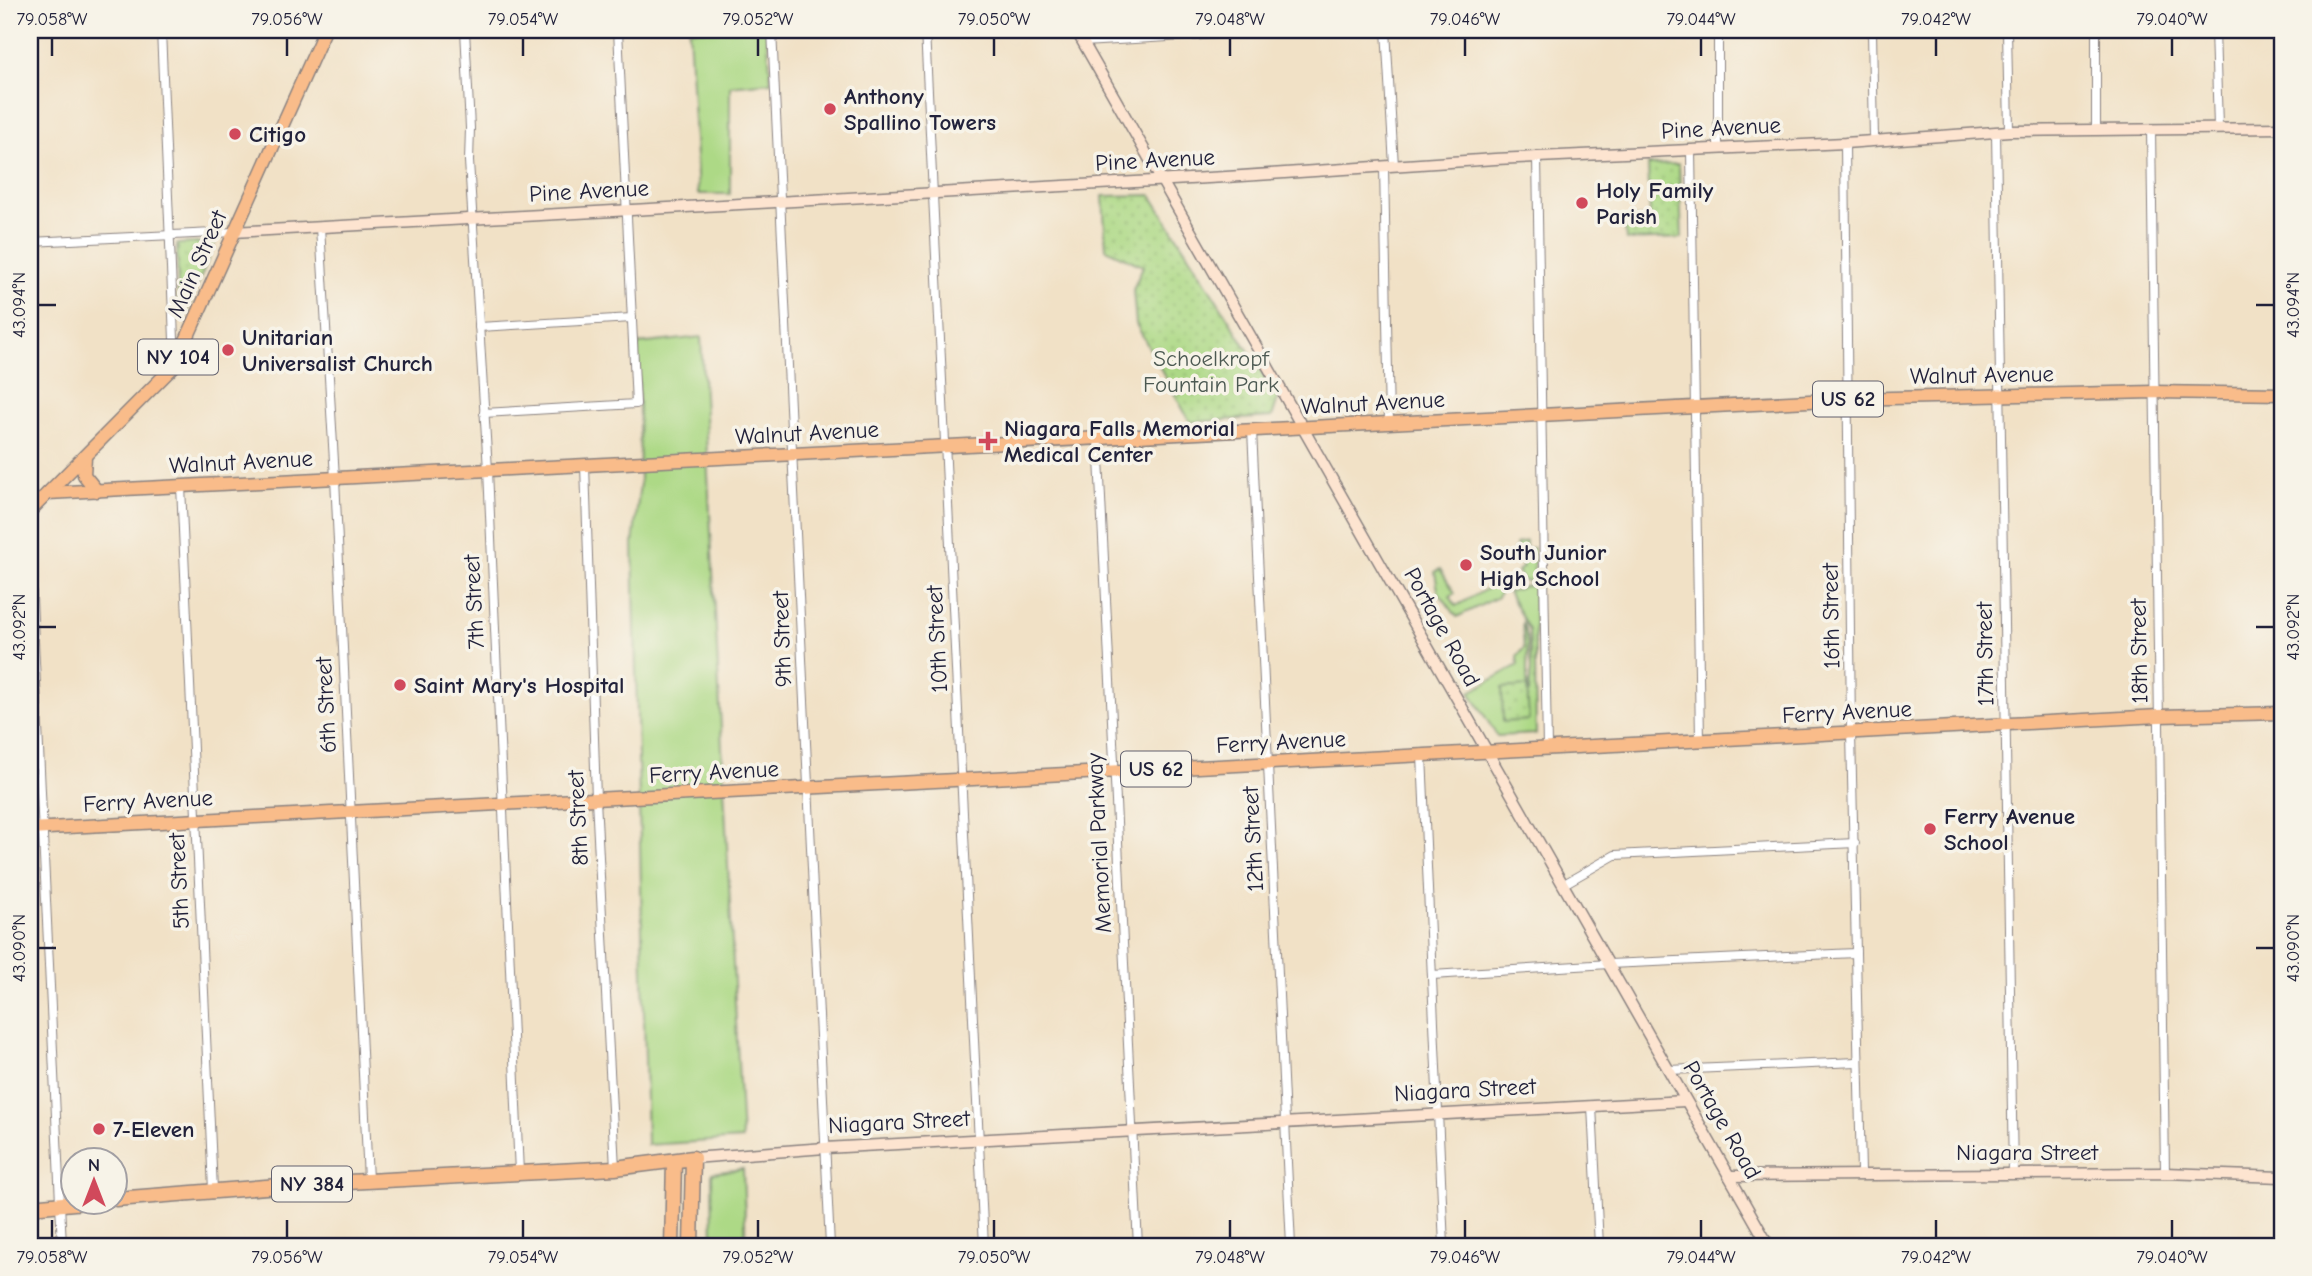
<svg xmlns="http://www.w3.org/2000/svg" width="2312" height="1276" viewBox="0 0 2312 1276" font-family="'Comic Neue',sans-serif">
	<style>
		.grass { fill: #add986; stroke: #687e60; stroke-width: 2 }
		.park { fill: url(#park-dots); stroke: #687e60; stroke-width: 2 }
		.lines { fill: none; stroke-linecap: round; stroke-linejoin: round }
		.street-casing { stroke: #8a8280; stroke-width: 10 }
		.secondary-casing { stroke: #8a8280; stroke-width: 13 }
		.primary-casing { stroke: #8a8280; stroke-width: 15 }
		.highway-casing { stroke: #8a8280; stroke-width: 17 }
		.street { stroke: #fff; stroke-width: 8 }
		.secondary { stroke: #fde4d0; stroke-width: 10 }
		.primary { stroke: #f9bc8a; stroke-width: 12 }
		.highway { stroke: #f9bc8a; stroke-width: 14 }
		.ticks { fill: none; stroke: #22223b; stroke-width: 2.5 }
		.poi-dot { fill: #d1495b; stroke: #f7f3e8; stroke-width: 2.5 }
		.labels { text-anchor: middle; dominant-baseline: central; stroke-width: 7; stroke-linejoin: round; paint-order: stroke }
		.shield { fill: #f7f3e8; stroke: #62616f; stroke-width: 2 }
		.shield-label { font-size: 21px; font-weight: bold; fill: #22223b }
		.poi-label { font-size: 23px; font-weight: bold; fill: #22223b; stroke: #f7f3e8; text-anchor: start }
		.street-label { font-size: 23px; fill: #22223b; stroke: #f7f3e8 }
		.park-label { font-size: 23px; fill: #4c5952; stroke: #f7f3e8 }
		.neatline { fill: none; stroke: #22223b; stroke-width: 2.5 }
		.ticks-label { font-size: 18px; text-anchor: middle; fill: #22223b }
	</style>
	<defs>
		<pattern id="park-dots" width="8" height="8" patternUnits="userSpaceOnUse" patternTransform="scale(1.75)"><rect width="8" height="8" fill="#add986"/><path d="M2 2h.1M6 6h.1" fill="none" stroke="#95ba75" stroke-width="1.8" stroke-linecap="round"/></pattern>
	</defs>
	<rect width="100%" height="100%" fill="#f7f3e8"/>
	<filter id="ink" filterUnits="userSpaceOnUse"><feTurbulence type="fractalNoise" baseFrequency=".0143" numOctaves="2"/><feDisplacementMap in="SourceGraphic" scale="14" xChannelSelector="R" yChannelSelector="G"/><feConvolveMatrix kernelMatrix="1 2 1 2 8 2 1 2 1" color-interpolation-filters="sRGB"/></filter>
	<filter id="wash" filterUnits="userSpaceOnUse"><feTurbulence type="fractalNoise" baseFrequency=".00686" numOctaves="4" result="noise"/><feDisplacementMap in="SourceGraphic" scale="28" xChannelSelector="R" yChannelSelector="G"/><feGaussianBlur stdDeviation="1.57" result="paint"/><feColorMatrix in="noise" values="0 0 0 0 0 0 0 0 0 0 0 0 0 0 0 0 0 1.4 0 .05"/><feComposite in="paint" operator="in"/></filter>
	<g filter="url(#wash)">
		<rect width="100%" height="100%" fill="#f1e1c6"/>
		<g class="grass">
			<polygon points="689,30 767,30 771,82 730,86 730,194 698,194"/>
			<polygon points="701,337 742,1139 647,1145 633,544 640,483 638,344"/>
			<polygon points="1526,541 1526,548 1534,548 1534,582 1523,581 1518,571 1523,567 1514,550 1517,547 1516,544"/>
			<polygon points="1440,569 1455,593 1450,596 1456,606 1499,582 1500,593 1496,598 1457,617 1438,591 1435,572"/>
			<path d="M1526,586l8,1 2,147 -39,2 -27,-44 48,-27 -1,-9 7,-8 -2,-26c11,23 1,49 7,72l2,-26 -2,-38 -21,-38z"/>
			<polygon points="743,1169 746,1246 713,1246 712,1173"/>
		</g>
		<g class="park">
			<polygon points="1679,164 1682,238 1626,240 1625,227 1635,226 1635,218 1650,217 1648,165"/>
			<polygon points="1151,195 1278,398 1272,417 1190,422 1136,324 1133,290 1143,266 1106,249 1103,196"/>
			<polygon points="215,242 186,314 178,310 177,244"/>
			<polygon points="1527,686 1529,720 1503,722 1502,688"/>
		</g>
	</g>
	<g filter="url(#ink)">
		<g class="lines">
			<g class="street-casing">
				<g id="street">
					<polyline points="161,30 175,363"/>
					<polyline points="465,30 470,128 469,161 488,470 519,1173"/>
					<polyline points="772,30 830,1246"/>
					<polyline points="925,30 984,1246"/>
					<polyline points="1386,30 1394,166"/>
					<polyline points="1718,30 1718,149"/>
					<polyline points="1872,30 1874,141"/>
					<polyline points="2007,30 2009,131"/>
					<polyline points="2215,30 2218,127"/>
					<polyline points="1083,42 1287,30"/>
					<polyline points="2151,129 2165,1173"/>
					<polyline points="2096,130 2096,30"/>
					<polyline points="1996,132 2013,1175"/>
					<polyline points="1845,143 1851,733 1861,1173"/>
					<polyline points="1691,150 1700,741"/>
					<polyline points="1537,157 1547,749"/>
					<polyline points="1384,167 1389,423"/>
					<polyline points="320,227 335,478 368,1180"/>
					<polyline points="30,242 234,232"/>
					<polyline points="479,327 632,318"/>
					<polyline points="484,413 636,404 618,30"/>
					<polyline points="1252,430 1291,1246"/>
					<polyline points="1098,438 1138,1246"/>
					<polyline points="585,465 596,799 615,1168"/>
					<polyline points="181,486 213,1190"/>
					<polyline points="30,554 62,1246"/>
					<polyline points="1422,755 1444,1246"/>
					<polyline points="1564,884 1615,855 1855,843"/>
					<polyline points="1432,975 1609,964 1856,953"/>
					<polyline points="1668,1070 1857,1062"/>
					<polyline points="1592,1106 1599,1246"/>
				</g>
			</g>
			<g class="secondary-casing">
				<g id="secondary">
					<polyline points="1076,30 1769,1246"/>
					<polyline points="234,232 1226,177 1495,159 1845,143 2009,131 2282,128"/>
					<polyline points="693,1158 825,1148 1685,1101"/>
					<polyline points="1729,1176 2165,1173 2282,1177"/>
				</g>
			</g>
			<g class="primary-casing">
				<g id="primary">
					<polyline points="85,457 84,475 97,491"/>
					<polyline points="48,493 1848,399 2154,392 2282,394"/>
					<polyline points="30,511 175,365 325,30"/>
					<polyline points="30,829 2159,716 2282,713"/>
				</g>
			</g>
			<g class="highway-casing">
				<g id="highway">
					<polyline points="116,1199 291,1185 615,1168 693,1158 691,1246"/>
					<polyline points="30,1207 85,1202"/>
					<polyline points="672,1246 674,1161"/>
				</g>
			</g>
			<use href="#street" class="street"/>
			<use href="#secondary" class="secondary"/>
			<use href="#primary" class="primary"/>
			<use href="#highway" class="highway"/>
		</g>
	</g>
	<path class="ticks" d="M52,38v18M287,38v18M523,38v18M758,38v18M994,38v18M1230,38v18M1465,38v18M1701,38v18M1936,38v18M2172,38v18M38,305h18M2256,305h18M38,627h18M2256,627h18M38,948h18M2256,948h18M52,1220v18M287,1220v18M523,1220v18M758,1220v18M994,1220v18M1230,1220v18M1465,1220v18M1701,1220v18M1936,1220v18M2172,1220v18"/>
	<g class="poi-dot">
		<circle cx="830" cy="109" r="7"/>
		<circle cx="235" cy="134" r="7"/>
		<circle cx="1582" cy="203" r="7"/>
		<circle cx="228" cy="350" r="7"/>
		<path d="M984.5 430.5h7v7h7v7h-7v7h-7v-7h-7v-7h7z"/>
		<circle cx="1466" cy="565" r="7"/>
		<circle cx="400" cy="685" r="7"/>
		<circle cx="1930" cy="829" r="7"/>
		<circle cx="99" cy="1129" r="7"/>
	</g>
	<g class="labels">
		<g class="shield">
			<rect x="138" y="339.5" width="80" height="35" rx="5"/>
			<rect x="1813" y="381.5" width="70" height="35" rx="5"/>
			<rect x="1121" y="751.5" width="70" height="35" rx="5"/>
			<rect x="272" y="1166.5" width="80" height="35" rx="5"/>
		</g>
		<g class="shield-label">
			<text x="178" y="357">NY 104</text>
			<text x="1848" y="399">US 62</text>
			<text x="1156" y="769">US 62</text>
			<text x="312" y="1184">NY 384</text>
		</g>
		<g class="poi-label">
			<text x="844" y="96">Anthony<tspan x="844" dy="26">Spallino Towers</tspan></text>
			<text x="249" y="134">Citigo</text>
			<text x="1596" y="190">Holy Family<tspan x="1596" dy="26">Parish</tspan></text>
			<text x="242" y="337">Unitarian<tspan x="242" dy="26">Universalist Church</tspan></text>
			<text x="1004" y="428">Niagara Falls Memorial<tspan x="1004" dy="26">Medical Center</tspan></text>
			<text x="1480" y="552">South Junior<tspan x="1480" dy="26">High School</tspan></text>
			<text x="414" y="685">Saint Mary's Hospital</text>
			<text x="1944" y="816">Ferry Avenue<tspan x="1944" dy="26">School</tspan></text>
			<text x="113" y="1129">7-Eleven</text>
		</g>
		<g class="street-label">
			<text transform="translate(1721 128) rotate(-3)">Pine Avenue</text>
			<text transform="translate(1155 160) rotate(-3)">Pine Avenue</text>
			<text transform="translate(589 191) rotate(-3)">Pine Avenue</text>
			<text transform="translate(197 264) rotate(-66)">Main Street</text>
			<text transform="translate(1982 375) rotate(-1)">Walnut Avenue</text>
			<text transform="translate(1373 403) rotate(-3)">Walnut Avenue</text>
			<text transform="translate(807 433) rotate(-3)">Walnut Avenue</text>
			<text transform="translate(241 462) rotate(-3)">Walnut Avenue</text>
			<text transform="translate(474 602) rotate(-93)">7th Street</text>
			<text transform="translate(1831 616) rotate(-91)">16th Street</text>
			<text transform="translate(1442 627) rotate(61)">Portage Road</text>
			<text transform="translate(782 639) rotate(-92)">9th Street</text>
			<text transform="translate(937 639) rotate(-93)">10th Street</text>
			<text transform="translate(2139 651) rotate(-91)">18th Street</text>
			<text transform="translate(1985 654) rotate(-91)">17th Street</text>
			<text transform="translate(326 705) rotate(-93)">6th Street</text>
			<text transform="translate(1847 712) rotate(-3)">Ferry Avenue</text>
			<text transform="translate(1281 742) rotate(-3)">Ferry Avenue</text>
			<text transform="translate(714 772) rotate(-3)">Ferry Avenue</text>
			<text transform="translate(148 801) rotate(-3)">Ferry Avenue</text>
			<text transform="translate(578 818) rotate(-93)">8th Street</text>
			<text transform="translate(1253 839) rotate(-93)">12th Street</text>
			<text transform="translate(1099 843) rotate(-93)">Memorial Parkway</text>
			<text transform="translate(179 881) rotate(-93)">5th Street</text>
			<text transform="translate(1465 1090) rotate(-3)">Niagara Street</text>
			<text transform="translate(1722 1120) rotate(60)">Portage Road</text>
			<text transform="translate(899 1122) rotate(-3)">Niagara Street</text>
			<text x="2027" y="1152">Niagara Street</text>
		</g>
		<g class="park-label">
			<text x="1211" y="358">Schoelkropf<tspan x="1211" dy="26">Fountain Park</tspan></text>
		</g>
	</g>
	<rect width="2312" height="1276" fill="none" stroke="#f7f3e8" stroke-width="77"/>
	<g transform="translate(94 1181)"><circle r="33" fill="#f7f3e8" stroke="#a29fa3" stroke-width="2"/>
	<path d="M0-5L12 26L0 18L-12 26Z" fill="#d1495b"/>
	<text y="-10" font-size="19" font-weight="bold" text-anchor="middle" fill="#22223b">N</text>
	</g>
	<rect x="38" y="38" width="2236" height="1200" class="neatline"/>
	<g class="ticks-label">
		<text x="52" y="25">79.058°W</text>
		<text x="287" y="25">79.056°W</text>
		<text x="523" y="25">79.054°W</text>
		<text x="758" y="25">79.052°W</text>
		<text x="994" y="25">79.050°W</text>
		<text x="1230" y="25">79.048°W</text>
		<text x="1465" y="25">79.046°W</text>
		<text x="1701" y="25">79.044°W</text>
		<text x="1936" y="25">79.042°W</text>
		<text x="2172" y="25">79.040°W</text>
		<text transform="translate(19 305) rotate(-90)" y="6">43.094°N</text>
		<text transform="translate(2293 305) rotate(-90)" y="6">43.094°N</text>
		<text transform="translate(19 627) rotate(-90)" y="6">43.092°N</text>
		<text transform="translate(2293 627) rotate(-90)" y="6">43.092°N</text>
		<text transform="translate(19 948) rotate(-90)" y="6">43.090°N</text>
		<text transform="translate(2293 948) rotate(-90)" y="6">43.090°N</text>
		<text x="52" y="1263">79.058°W</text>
		<text x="287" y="1263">79.056°W</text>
		<text x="523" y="1263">79.054°W</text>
		<text x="758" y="1263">79.052°W</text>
		<text x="994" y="1263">79.050°W</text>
		<text x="1230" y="1263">79.048°W</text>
		<text x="1465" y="1263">79.046°W</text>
		<text x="1701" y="1263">79.044°W</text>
		<text x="1936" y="1263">79.042°W</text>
		<text x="2172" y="1263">79.040°W</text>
	</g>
</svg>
